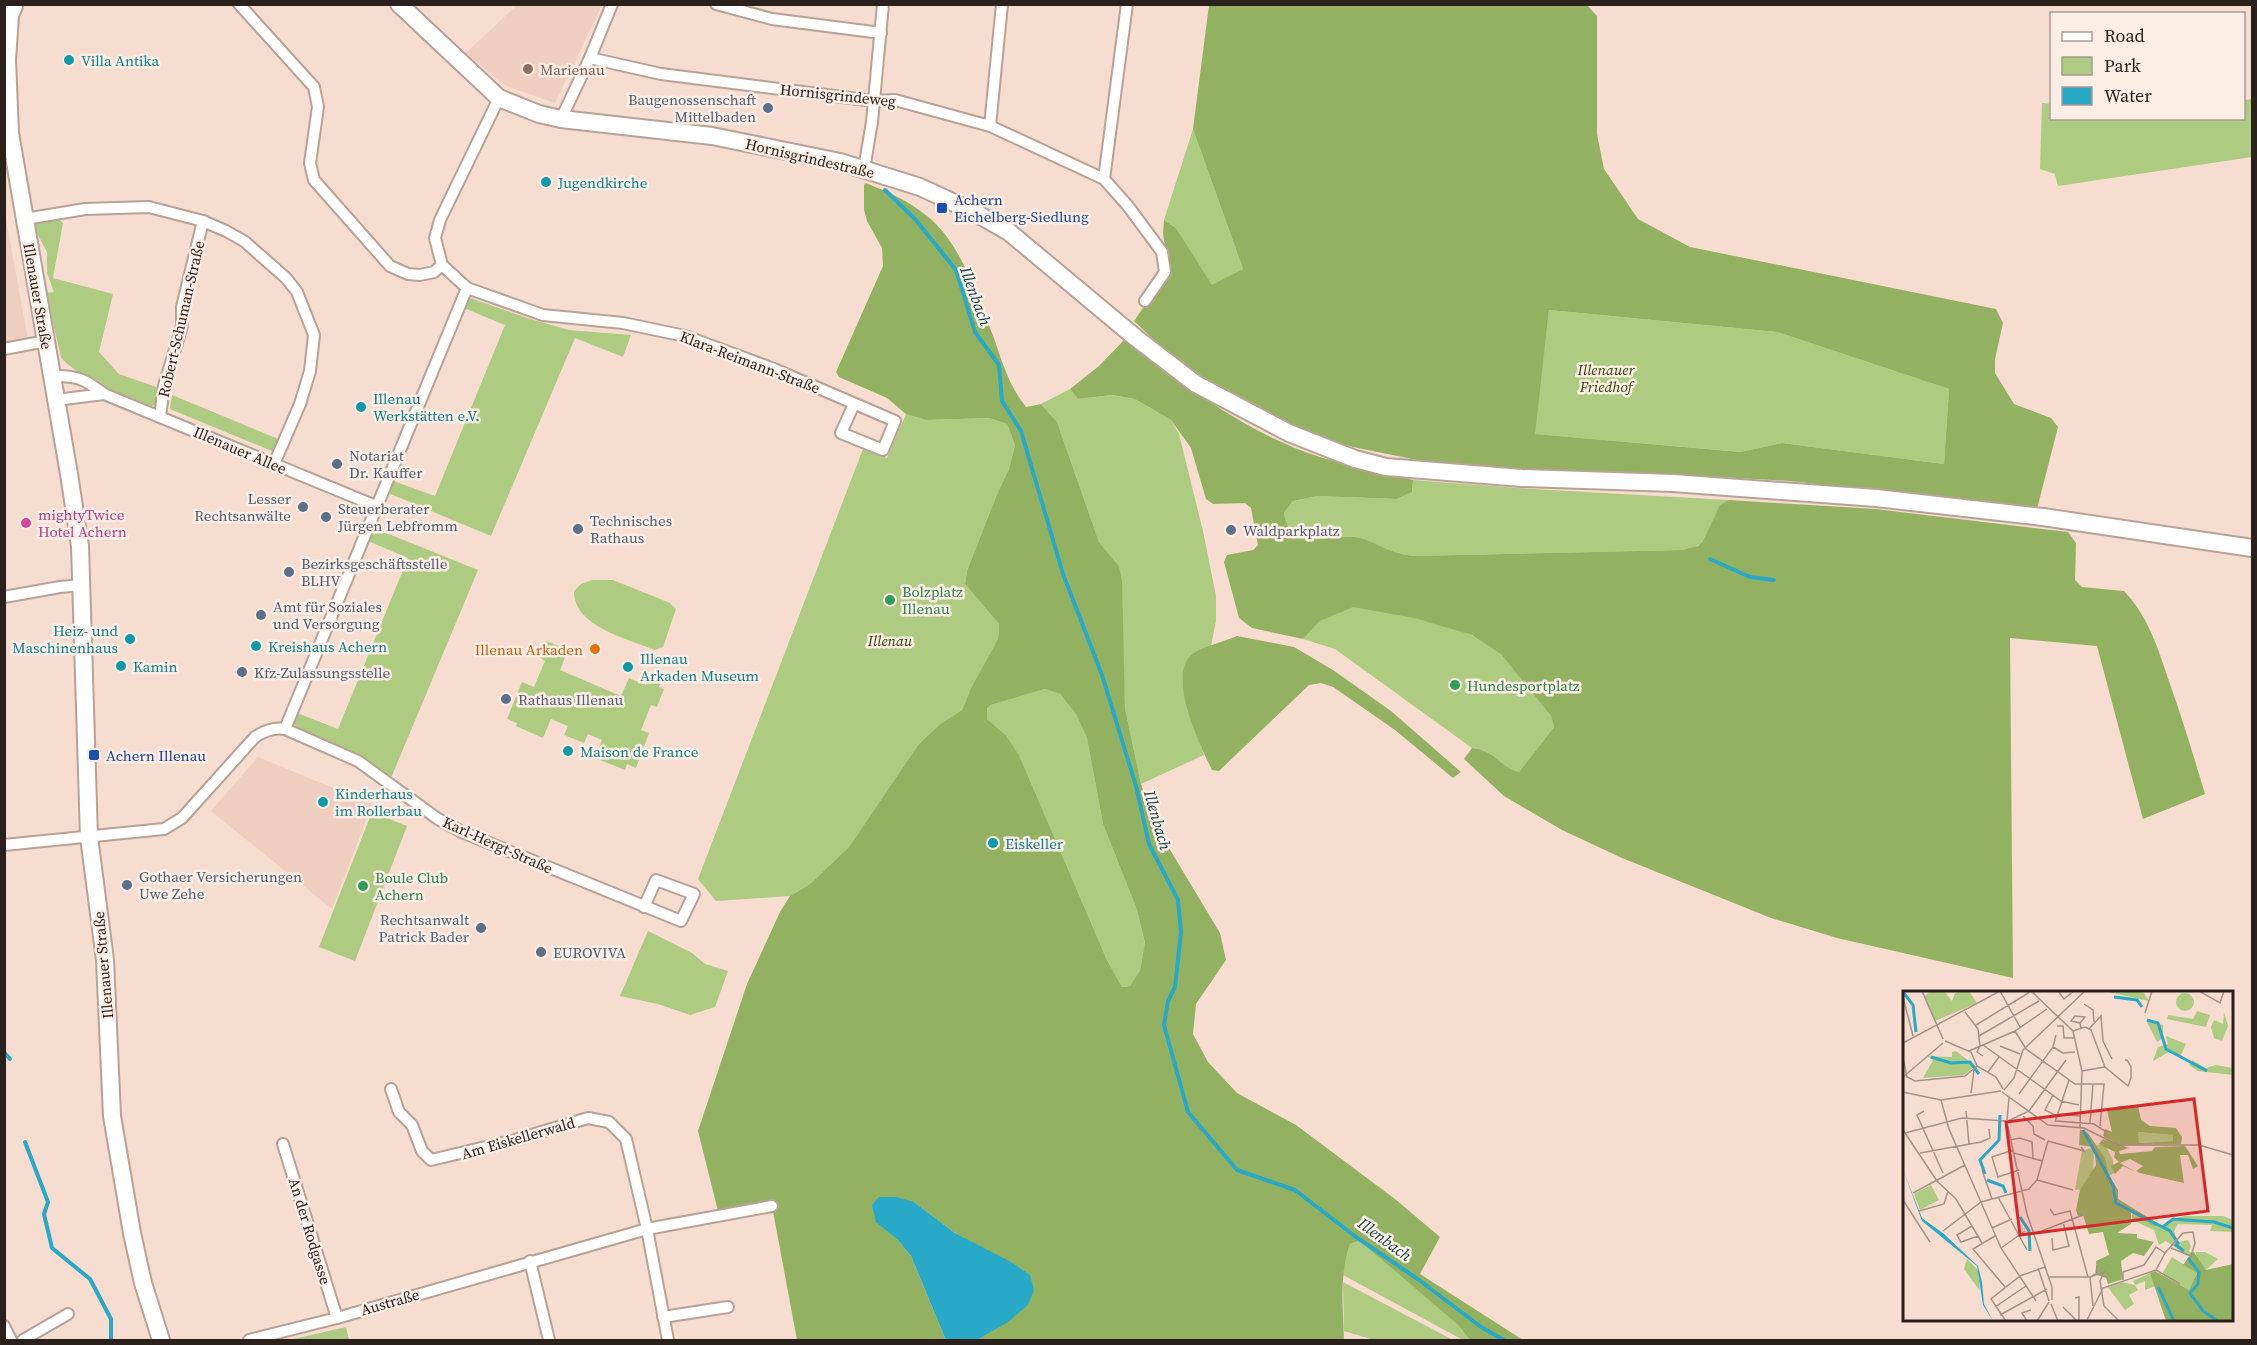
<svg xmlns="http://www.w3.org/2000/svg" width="2257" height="1345" viewBox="0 0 2257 1345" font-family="'Source Serif 4',serif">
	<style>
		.built { fill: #eecebf }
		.green { fill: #aecb82 }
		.forest { fill: #93b261; fill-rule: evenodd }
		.water { fill: #28a9c7 }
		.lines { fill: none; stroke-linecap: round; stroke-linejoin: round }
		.stream { stroke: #28a9c7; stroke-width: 4 }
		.street-casing { stroke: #b8a195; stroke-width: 14 }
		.secondary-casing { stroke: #b8a195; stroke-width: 20 }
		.street { stroke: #fff; stroke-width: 10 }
		.secondary { stroke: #fff; stroke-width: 16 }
		.culture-dot { fill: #0f9aa8; stroke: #fcede5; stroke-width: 2 }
		.education-dot { fill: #8d6e63; stroke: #fcede5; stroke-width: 2 }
		.service-dot { fill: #5c6f8a; stroke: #fcede5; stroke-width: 2 }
		.transit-dot { fill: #1a4fb4; stroke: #fcede5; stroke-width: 2 }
		.hotel-dot { fill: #d1479c; stroke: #fcede5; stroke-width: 2 }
		.leisure-dot { fill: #2e9e5b; stroke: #fcede5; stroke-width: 2 }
		.food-dot { fill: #e8710a; stroke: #fcede5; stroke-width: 2 }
		.labels { text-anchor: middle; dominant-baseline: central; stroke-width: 5; stroke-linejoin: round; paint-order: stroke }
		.culture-label { font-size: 15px; fill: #0d838f; stroke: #fcede5; text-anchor: start }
		.education-label { font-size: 15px; fill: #785e54; stroke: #fcede5; text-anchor: start }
		.street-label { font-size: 15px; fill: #2a211d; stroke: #fcede5 }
		.service-label { font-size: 15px; fill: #4e5e75; stroke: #fcede5; text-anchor: start }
		.transit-label { font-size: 15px; fill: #164399; stroke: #fcede5; text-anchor: start }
		.park-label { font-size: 15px; font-style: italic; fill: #2f4204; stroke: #fcede5 }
		.hotel-label { font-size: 15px; fill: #b23c85; stroke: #fcede5; text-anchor: start }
		.leisure-label { font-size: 15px; fill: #27864d; stroke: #fcede5; text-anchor: start }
		.food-label { font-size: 15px; fill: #c56008; stroke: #fcede5; text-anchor: end }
		.water-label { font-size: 16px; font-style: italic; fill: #073f4b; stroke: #fcede5 }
		.inset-river { fill: none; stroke: #28a9c7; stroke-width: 3 }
		.inset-road { fill: none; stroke: #a49288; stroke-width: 1.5 }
		.view { fill: #d62828; fill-opacity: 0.15; stroke: #d62828; stroke-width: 3 }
		.inset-edge { fill: none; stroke: #2a211d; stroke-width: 3 }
	</style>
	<rect width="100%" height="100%" fill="#f6ddd0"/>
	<g class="built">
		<polygon points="517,5 602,5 555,103 504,85 466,53"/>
		<polygon points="4,208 28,340 4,344"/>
		<polygon points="258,757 372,804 332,909 211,811"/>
	</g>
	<g class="green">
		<polygon points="2252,99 2252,157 2058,186 2055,174 2040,169 2042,103 2051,104 2052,118 2244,118 2244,100"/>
		<polygon points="1193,129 1243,269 1212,286 1176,228 1164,220"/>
		<path d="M57,218l6,5 -10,55 60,16 -14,58 20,22 40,14 -2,15 -5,3c-18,-3 -81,-33 -91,-49l-15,-64 8,-1 -7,-19v-21l-16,-30z"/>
		<polygon points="470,298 527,318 569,330 631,335 623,357 575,338 491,536 388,493 393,481 435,496 505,325 464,308"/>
		<polygon points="1549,310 1777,332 1949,389 1944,464 1782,443 1742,452 1534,434"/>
		<path d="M1070,389l8,10 34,-4 23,4 36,21 8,14 24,97 13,65v25l-5,25c-7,3 -17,5 -21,10 -20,23 6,74 14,99l-63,29 -16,-76 -6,-142 -20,-24 -42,-120 -16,-18z"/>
		<polygon points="172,395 283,441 279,448 272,451 170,409"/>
		<polygon points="906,414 926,420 989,418 1007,424 1015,445 1009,469 997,494 967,571 965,584 999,624 998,639 972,686 962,710 940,724 918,745 849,847 810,884 790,896 716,901 698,879 863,449 887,458"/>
		<path d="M1413,480l104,8 212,12c-19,11 -15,33 -29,44 -5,4 -12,5 -18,6l-268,6c-7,-1 -13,-2 -19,-4 -13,-4 -26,-13 -40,-15 -28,-3 -64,17 -71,-24l9,-12 25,-5 79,3 15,-7z"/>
		<polygon points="374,528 478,570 391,778 363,759 299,731 294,723 297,713 338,729 408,558 368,541"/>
		<path d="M592,580h21l57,23 6,6 -13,38 -8,3c-27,-11 -82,-24 -81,-59l7,-7z"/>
		<path d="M1353,606c43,8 116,18 149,48 18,18 33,42 49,62l3,11 -35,45c-19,-5 -24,-22 -47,-24l-137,-99 -32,-10 17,-18z"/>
		<polygon points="546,641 568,650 560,670 621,696 629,678 646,685 651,674 662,679 659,687 664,689 657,707 651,705 641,730 649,733 636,768 627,764 625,770 595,758 602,740 588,734 584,743 564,735 568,726 551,719 543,738 516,726 517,723 507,719 522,682 534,687 545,661 539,657"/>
		<polygon points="1045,689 1060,694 1076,714 1087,737 1103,824 1137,910 1145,944 1140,970 1130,986 1122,987 1107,960 1019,755 1006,735 987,719 987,710 991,705"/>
		<polygon points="372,812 407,826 355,961 319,947"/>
		<polygon points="648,931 692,953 705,964 728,971 715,1007 690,1015 658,1004 620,996"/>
		<polygon points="1361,1241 1458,1325 1470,1340 1463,1340 1343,1275 1345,1260 1350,1244"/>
		<polygon points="1343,1282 1453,1340 1374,1340 1344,1331"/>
		<polygon points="346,1327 349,1340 289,1340"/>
	</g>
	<g class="forest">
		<path d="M1209,5h378l10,11v118l7,35 34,50 52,28 306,62 7,14 -8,36v14l19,31 37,14 7,9 -21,82 -247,-28 -140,-8 -142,-4 -91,-9 -64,-13 -46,-13 -97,-51 -41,-29 -35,-33 35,-51 -6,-36 1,-14 12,8 36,57 31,-16 -50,-140zM1549,310l228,22 172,57 -5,75 -162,-21 -41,9 -206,-18z"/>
		<path d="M866,183c22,9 43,18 61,33 34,26 53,86 68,125 8,24 15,46 31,66l15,-3 16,18 42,120 20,24 3,15 3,127 16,76 13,39 66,110 6,27 -30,44 -3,30 15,28 29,31 59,32 99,74 45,38 -20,37 103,66h-53l-12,-15 -98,-84 -10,3c-11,31 -7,64 -6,96h-367l15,-9 -15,-86 -22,-12 -41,-31 -17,37 14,17 34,82 4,2h-152l-25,-134 -53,9 -21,-84 49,-147 33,-72 10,-16 20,-12 39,-37 69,-102 22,-21 22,-14 10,-24 26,-47 1,-15 -34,-40 2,-13 30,-77 12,-25 6,-24 -8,-21 -18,-6 -63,2 -20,-6 -19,-16 -48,-21 -3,-5 47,-106 -1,-18 -15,-27 -3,-11v-25zM1045,689l15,5 16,20 11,24 16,86 34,86 8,33 -5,27 -10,16 -8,1 -15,-27 -88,-205 -13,-20 -19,-16v-10l4,-4z"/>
		<path d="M1125,339c57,45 124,96 195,118 30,9 62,16 93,23l-1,12 -15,7 -79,-3 -25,5 -9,12c7,41 43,21 71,24 14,2 27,11 40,15 6,2 12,3 19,4l268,-6 16,-4 5,-5 17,-36 9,-5 146,9 193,23 8,11 -1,37 7,7 42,4c26,28 34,58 46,93 13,37 24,73 35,110l-62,25 -46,-173 -87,-8 3,340 -176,-40 -66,-20 -149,-60 -60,-28 -58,-34 -40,-37 8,-11c23,2 28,19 47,24l35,-45 -3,-11 -50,-62 -29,-19 -58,-17 -61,-11 -33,14 -17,18 -51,-11 -13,-10 -15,-56 3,-7 26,-5 5,-5 -7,-37 -6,-5 -32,1 -7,-5 -15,-51 -20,-28 -36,-21 -23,-4 -34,4 -8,-10 29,-23z"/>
		<path d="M1237,636l57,11 39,23 58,41 70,61 -8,6 -58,-48 -62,-43 -12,-4 -12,2 -90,86 -7,-1c-12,-24 -44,-91 -22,-114 7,-8 36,-15 47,-20z"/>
	</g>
	<polygon class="water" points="879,1197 896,1197 914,1202 955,1233 1011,1262 1030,1275 1034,1290 1028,1305 1008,1322 977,1340 949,1340 945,1338 911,1256 897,1239 876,1222 872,1205"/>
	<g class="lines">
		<g class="stream">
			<polyline points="885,190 915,219 956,270 975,332 999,365 1002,401 1021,431 1063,574 1102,675 1136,786 1149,844 1178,900 1181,932 1175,987 1168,1001 1164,1025 1188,1112 1237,1170 1295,1190 1356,1237 1419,1280 1481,1327 1504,1340"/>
			<polyline points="1710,559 1750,577 1774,580"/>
			<polyline points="4,1052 10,1059"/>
			<polyline points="25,1142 48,1202 44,1214 52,1248 90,1279 111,1319 111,1340"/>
		</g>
		<g class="street-casing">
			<g id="street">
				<polyline points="239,4 314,87 318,107 310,163 314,180 390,266 408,274 420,275 434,272 442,265"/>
				<polyline points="716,4 772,19 881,33"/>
				<polyline points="590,58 661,74 874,101 895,100 990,126 1104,179 1128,206 1162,252 1165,272 1145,301"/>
				<polyline points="499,98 440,220 435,238 442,265 467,288 543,315 623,323 685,336 774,369 895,421 883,450 841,433 854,404"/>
				<polyline points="561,119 590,58 612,4"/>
				<polyline points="990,126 1002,4"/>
				<polyline points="864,169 872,122 883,4"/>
				<polyline points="1104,179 1127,4"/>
				<polyline points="25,219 85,209 149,207 203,221 226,231 244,241 286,278 297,292 314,335 310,371 300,404 274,464"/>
				<polyline points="4,349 46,341"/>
				<path d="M52,376c24,-1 33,3 52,18l272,112"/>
				<polyline points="56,400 104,394"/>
				<polyline points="160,417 164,386 182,326 182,307 203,221"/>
				<polyline points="4,597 60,587 82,585"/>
				<polyline points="285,729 467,288"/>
				<path d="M4,845l160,-16 18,-11 73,-81c9,-6 18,-10 30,-8l73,32 80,58 24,13 219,89 13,-27 -38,-14 -12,27"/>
				<polyline points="391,1089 399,1112 412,1125 422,1151 431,1160 515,1140 588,1118 609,1122 626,1139 647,1229 668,1340"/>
				<polyline points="283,1144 337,1318"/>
				<polyline points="530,1261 549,1340"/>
				<polyline points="663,1317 728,1307"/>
				<polyline points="4,1326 11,1340"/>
				<polyline points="23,1340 68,1314"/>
				<polyline points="249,1340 337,1318 647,1229 772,1206"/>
			</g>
		</g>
		<g class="secondary-casing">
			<g id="secondary">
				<polyline points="399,4 499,98 539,114 561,119 712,136 840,162 920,187 974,212 1009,232 1136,338 1196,384 1289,433 1355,459 1386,467 1522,478 1673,483 1876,498 2043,517 2252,548"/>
				<polyline points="14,6 10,15 7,60 10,133 69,474 80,546 89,837 105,960 112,1116 132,1233 143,1283 161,1340"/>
			</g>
		</g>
		<use href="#street" class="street"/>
		<use href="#secondary" class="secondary"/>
	</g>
	<g class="culture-dot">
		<circle cx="69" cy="60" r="6"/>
		<circle cx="546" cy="182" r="6"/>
		<circle cx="361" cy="407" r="6"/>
		<circle cx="130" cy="639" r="6"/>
		<circle cx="256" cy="646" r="6"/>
		<circle cx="121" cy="666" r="6"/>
		<circle cx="628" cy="667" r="6"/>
		<circle cx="568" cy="751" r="6"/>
		<circle cx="323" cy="802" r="6"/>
		<circle cx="993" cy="843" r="6"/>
	</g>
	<circle class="education-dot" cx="528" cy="69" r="6"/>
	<g class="service-dot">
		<circle cx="768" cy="108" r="6"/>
		<circle cx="337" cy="464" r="6"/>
		<circle cx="303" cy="507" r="6"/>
		<circle cx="326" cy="517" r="6"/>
		<circle cx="578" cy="529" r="6"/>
		<circle cx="1231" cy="530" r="6"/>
		<circle cx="289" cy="572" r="6"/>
		<circle cx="261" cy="615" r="6"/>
		<circle cx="242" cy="672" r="6"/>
		<circle cx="506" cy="699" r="6"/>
		<circle cx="127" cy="885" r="6"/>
		<circle cx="481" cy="928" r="6"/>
		<circle cx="541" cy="952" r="6"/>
	</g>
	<g class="transit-dot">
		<rect x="936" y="202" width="12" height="12" rx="3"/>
		<rect x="88" y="749" width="12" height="12" rx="3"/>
	</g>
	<circle class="hotel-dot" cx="26" cy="523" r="6"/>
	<g class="leisure-dot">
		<circle cx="890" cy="600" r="6"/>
		<circle cx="1455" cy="685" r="6"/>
		<circle cx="363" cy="886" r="6"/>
	</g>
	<circle class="food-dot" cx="595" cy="649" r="6"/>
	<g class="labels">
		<g class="culture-label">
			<text x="81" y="60">Villa Antika</text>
			<text x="558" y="182">Jugendkirche</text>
			<text x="373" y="398">Illenau<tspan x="373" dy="17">Werkstätten e.V.</tspan></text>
			<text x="118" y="630" text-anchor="end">Heiz- und<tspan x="118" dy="17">Maschinenhaus</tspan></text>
			<text x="268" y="646">Kreishaus Achern</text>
			<text x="640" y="658">Illenau<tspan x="640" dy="17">Arkaden Museum</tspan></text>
			<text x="133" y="666">Kamin</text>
			<text x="580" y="751">Maison de France</text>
			<text x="335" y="793">Kinderhaus<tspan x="335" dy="17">im Rollerbau</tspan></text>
			<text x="1005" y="843">Eiskeller</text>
		</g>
		<g class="education-label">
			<text x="540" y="69">Marienau</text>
		</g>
		<g class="street-label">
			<text transform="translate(838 95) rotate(6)">Hornisgrindeweg</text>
			<text transform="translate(810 158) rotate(13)">Hornisgrindestraße</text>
			<text transform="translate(38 296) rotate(80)">Illenauer Straße</text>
			<text transform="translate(181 319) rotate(-77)">Robert-Schuman-Straße</text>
			<text transform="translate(750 362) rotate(21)">Klara-Reimann-Straße</text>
			<text transform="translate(240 450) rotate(23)">Illenauer Allee</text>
			<text transform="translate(498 845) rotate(24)">Karl-Hergt-Straße</text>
			<text transform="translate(103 965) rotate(-95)">Illenauer Straße</text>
			<text transform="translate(518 1138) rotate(-16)">Am Eiskellerwald</text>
			<text transform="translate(310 1231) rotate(73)">An der Rodgasse</text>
			<text transform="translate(390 1302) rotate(-16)">Austraße</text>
		</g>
		<g class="service-label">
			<text x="756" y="99" text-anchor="end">Baugenossenschaft<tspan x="756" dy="17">Mittelbaden</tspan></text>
			<text x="349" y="455">Notariat<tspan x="349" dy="17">Dr. Kauffer</tspan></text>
			<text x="291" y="498" text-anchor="end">Lesser<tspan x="291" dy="17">Rechtsanwälte</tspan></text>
			<text x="338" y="508">Steuerberater<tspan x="338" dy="17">Jürgen Lebfromm</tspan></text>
			<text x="590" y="520">Technisches<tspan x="590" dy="17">Rathaus</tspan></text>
			<text x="1243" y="530">Waldparkplatz</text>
			<text x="301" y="563">Bezirksgeschäftsstelle<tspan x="301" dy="17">BLHV</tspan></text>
			<text x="273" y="606">Amt für Soziales<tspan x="273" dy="17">und Versorgung</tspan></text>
			<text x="254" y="672">Kfz-Zulassungsstelle</text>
			<text x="518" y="699">Rathaus Illenau</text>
			<text x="139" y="876">Gothaer Versicherungen<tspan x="139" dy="17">Uwe Zehe</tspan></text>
			<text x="469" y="919" text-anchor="end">Rechtsanwalt<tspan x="469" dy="17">Patrick Bader</tspan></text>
			<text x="553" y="952">EUROVIVA</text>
		</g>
		<g class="transit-label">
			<text x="954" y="199">Achern<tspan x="954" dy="17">Eichelberg-Siedlung</tspan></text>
			<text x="106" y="755">Achern Illenau</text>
		</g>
		<g class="park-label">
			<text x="1606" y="369">Illenauer<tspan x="1606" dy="17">Friedhof</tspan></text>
			<text x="890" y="640">Illenau</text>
		</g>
		<g class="hotel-label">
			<text x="38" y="514">mightyTwice<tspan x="38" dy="17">Hotel Achern</tspan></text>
		</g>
		<g class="leisure-label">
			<text x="902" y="591">Bolzplatz<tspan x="902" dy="17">Illenau</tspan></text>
			<text x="1467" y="685">Hundesportplatz</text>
			<text x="375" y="877">Boule Club<tspan x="375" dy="17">Achern</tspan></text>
		</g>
		<g class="food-label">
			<text x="583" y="649">Illenau Arkaden</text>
		</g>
		<g class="water-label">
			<text transform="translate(976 296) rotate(70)">Illenbach</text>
			<text transform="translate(1158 820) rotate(74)">Illenbach</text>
			<text transform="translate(1385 1239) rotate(36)">Illenbach</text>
		</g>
	</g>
	<g transform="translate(1903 991)">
		<rect width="330" height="330" fill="#f6ddd0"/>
		<path d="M27,0h14l8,10 3,-8 14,-2 8,12 -42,18 -10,-25zM228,0l13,2 5,8 -41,-9zM273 11a9 9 0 1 1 18 0a9 9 0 1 1-18 0ZM294,20l13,4 -4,12 -39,-8 1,-4 25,4zM321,21l4,14 -6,15 -8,-3 -3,-11 3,-7 9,4zM243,29l17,5v13l-6,4zM263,45l20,8 -6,13 -11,-5 -16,9 5,-14 10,-3zM53,60l19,15 -11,9 -41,3 10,-18 -6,-4 25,1v-5zM289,69l14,8 10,-3 17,3v7l-35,-4 -9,-6zM235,141l35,3v6l-35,2zM202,153l8,16 1,13 -5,3 -12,-31zM191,156l-1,25 -12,17 -6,1 7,-39zM28,194l8,15 -19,10 -6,-16zM229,221l21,14 17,-2 2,-5 12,-3h39l10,4v12l-23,-1 2,-6 -34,-1 -4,7 4,11 10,-2 3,6 -2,5 4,3 -6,2 -21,-15 -7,4 -5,-15 -22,-10zM293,261h9l13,7 -12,11 -10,-10zM269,266l25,16 -8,17 -27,-16zM64,268l11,11 2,21 -16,-22zM247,282l5,13 -10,4v-9l-10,4 3,5 -9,5 5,9 -9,6 -18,-24 15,-4 13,3 -2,-4z" fill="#aecb82"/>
		<path d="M216,115h19l3,14 9,6 26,2 6,9 -1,7 -62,1 -15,-8 1,-8 7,3 -5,-22zM235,141l35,3v6l-34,2zM177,138l8,4 17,25 4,18 9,14v9l44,27h-9l-22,-14v12l-14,9 20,1v4l17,4 -10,14 -11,-3 -12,8 2,18 -15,5 -2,-6 -9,-3 -1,-14 13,-6 -6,-23 -14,2 -6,-19 -5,1 -2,-6 4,-20 16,-25 -2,-18 -15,-2zM200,148l26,9 -10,3 1,3 32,-3 3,-4 30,-1 13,20 -5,3 -5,-14h-8l4,28 -44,-10 -4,-2 7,-5 -13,-7 -10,4 16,9 -13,-6 -8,8 -4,-8 8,-4 -5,-5 1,-5 -16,-8zM290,260l13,19 27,-6v57h-67l-16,-48 5,-2 34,19 8,-17 -14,-8z" fill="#93b261" fill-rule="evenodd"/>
		<path d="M0,179l19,48 22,16 34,32 4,16 2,22 9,17 -10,-16 -6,-39 -55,-45z" fill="#28a9c7"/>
		<path class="inset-river" d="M0,1l10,13 3,27M211,6l23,3 5,7M244,29l11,3 8,26 41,22M28,66l20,6 19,-1 9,12M180,139l30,55 3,18 54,28 8,12 -2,2 8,6M82,183l-5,-14 19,-20 1,-25M84,189l16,6 3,7M117,226l9,14 1,20M261,235l9,-7 41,3 19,6M285,267l11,14 -1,12 -8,9 13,18 15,10M255,296l16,34"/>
		<path class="inset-road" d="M19,0l21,48M128,0l42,40 9,40 -2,56M155,0l6,8 10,-8M296,0l21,12 4,-12M0,6l10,39M181,13l9,6 1,12M62,21l13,17 2,17 -3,6 6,4M242,22l7,-22M177,32l5,-6 -10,-1 -4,5 9,2 1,5M73,34l54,-33M154,35h6l1,12h10M186,38l12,-13 2,25 9,18M112,40l11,18 49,35h29l-4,42M170,40l12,-4 6,3 14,37 23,19 3,-8v-11l-4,-7h-2l3,1M76,45l60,-35M42,50l26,11 6,14 19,11 7,12M0,52l97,-52 20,36M80,54l78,56 18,4M97,55l20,8M150,56l10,6 12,-1M66,60l46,-20 32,-22M0,66l4,20 8,4 50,-5 12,-10M179,80l23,-4M85,81l11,-15M0,86l40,-34M101,99l10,-12 9,-28 62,-59M0,101l38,8 60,-9M99,101l46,33 36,3 34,17h81l34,10M68,102l3,-23M116,103l34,-47 3,-12M150,104l-8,15 12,6M38,109l8,29 52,119 35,53M21,120l-7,4 26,58M63,120l3,33M155,123l22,2M120,125l10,10 1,8 11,6M104,129l2,-22M105,130l21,-10 37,-51M153,130l38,3 11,7 -1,5M152,131l14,-42M104,132l20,91 25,73v13M187,132l3,-39M0,139l34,51 19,18 26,44M2,142l57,-15 44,3M107,149l10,-2 12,4 1,16M145,150l36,10 -3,-4M110,159l-21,7 6,20 21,-7M17,162l61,-11 9,-4 -1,-9M111,162l28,8M79,179l10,29M134,189l36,10M10,202l52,-28M95,206l29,53M0,209l27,42M147,218l4,6 16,-4 18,66M16,220l25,-7 4,-13M69,235l-15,9 4,7 17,-6M89,237l20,-9M40,240l38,-29 48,-13 8,-9 11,-39M131,243l49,-19M92,245l-22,13 32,38M149,247l1,12 16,-4 -6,-24M98,257l24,-17M135,277l11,33M253,279l24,14M146,286h41l6,-3 1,-9M187,286l14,-5 -4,9 4,25 15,15M187,286l3,29M220,289v-8l21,-7 12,-18 9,6M172,307l4,-1v23M148,313l7,17M92,316l31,-21M160,316l14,14M97,324l47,-26M184,329l16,-32 53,-18 9,-17 18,-20 10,-1 2,11 -4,13 -20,-8M103,330l-15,-22 29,-23 25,-9M124,330l-5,-8 9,-3M134,330l12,-19"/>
		<path class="view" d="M291,108l14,112 -188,24 -14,-113z"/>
		<rect width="330" height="330" class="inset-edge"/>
	</g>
	<rect width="2257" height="1345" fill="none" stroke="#2a211d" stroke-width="12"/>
	<rect x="2050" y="12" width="195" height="108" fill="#fcede5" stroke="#a89b95" stroke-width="1.5"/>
	<rect x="2062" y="32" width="30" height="9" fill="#ffffff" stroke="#a89b95" stroke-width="1.5"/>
	<text x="2104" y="42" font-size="18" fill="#2a211d">Road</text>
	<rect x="2062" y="57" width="30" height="18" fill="#aecb82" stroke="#a89b95" stroke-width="1.5"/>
	<text x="2104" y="72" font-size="18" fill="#2a211d">Park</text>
	<rect x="2062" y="87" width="30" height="18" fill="#28a9c7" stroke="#a89b95" stroke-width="1.5"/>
	<text x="2104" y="102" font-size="18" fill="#2a211d">Water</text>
</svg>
